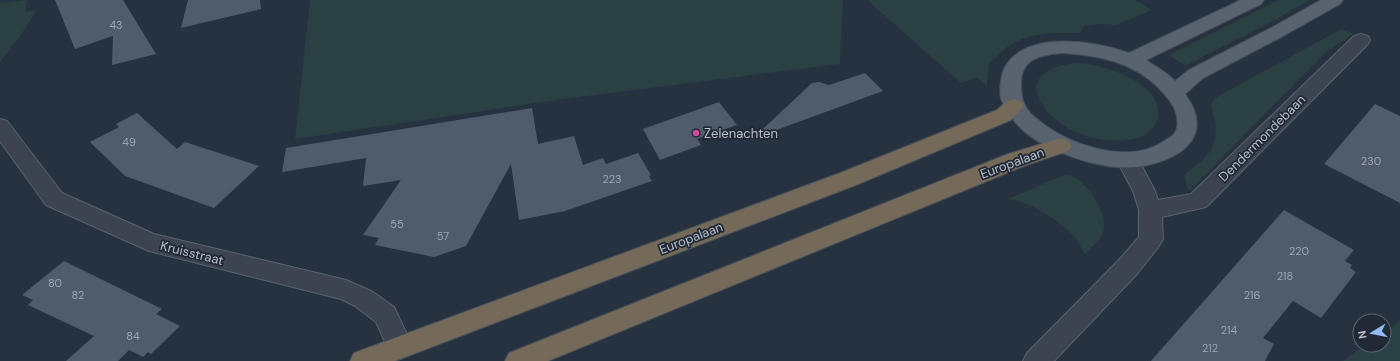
<svg xmlns="http://www.w3.org/2000/svg" width="1400" height="361" viewBox="0 0 1400 361" font-family="'DM Sans',sans-serif">
	<style>
		.green { fill: #2a4042 }
		.building { fill: #505b6b }
		.lines { fill: none; stroke-linecap: round; stroke-linejoin: round }
		.minor-casing { stroke: #59626d; stroke-width: 2 }
		.major-casing { stroke: #454d59; stroke-width: 2 }
		.highway-casing { stroke: #464f5a; stroke-width: 2 }
		.minor { fill: #3b4450; fill-rule: evenodd }
		.major { fill: #596370; fill-rule: evenodd }
		.highway { fill: #756a59; fill-rule: evenodd }
		.hotel-dot { fill: #d1479c; stroke: #202935; stroke-width: 1.5 }
		.labels { text-anchor: middle; dominant-baseline: central; stroke-width: 3.5; stroke-linejoin: round; paint-order: stroke }
		.number-label { font-size: 11px; fill: #9ea6b2 }
		.poi-label { font-size: 13px; fill: #b8bfca; stroke: #202935; text-anchor: start }
		.street-label { font-size: 13px; fill: #b8bfca; stroke: #202935 }
	</style>
	<rect width="100%" height="100%" fill="#273240"/>
	<g class="green">
		<polygon points="27,0 25,12 37,10 20,36 0,62 0,3"/>
		<polygon points="310,0 843,0 840,64 563,99 295,139"/>
		<path d="M867,0h268l17,10 -36,15 -18,-1 -14,2 -4,7c-23,0 -50,-1 -70,12 -8,5 -15,13 -21,19l-2,21 -10,-7 -16,5z"/>
		<polygon points="1279,0 1310,0 1269,23 1185,66 1169,55"/>
		<polygon points="1341,29 1353,34 1326,52 1190,190 1187,188 1185,174 1202,161 1211,150 1215,139 1216,126 1211,105 1215,98"/>
		<path d="M1081,63c25,2 83,21 77,55 -2,9 -10,16 -18,19 -33,11 -80,-3 -98,-33 -19,-30 16,-41 39,-41z"/>
		<path d="M1064,175c18,-3 43,36 40,53 -2,11 -12,19 -20,27 -5,-25 -52,-54 -76,-56z"/>
		<polygon points="1400,321 1400,361 1343,361 1365,345 1384,345 1384,332"/>
	</g>
	<g class="building">
		<polygon points="55,0 123,0 156,54 112,65 113,36 75,49"/>
		<polygon points="188,0 260,0 261,9 181,28"/>
		<polygon points="865,73 883,91 752,139 812,83 819,82 829,85"/>
		<polygon points="719,102 737,125 697,139 701,145 660,160 643,129"/>
		<polygon points="1375,104 1400,116 1400,203 1324,164"/>
		<polygon points="532,108 538,144 574,136 583,165 603,158 606,164 638,153 651,175 649,176 652,181 565,211 519,220 511,164 466,246 434,257 375,245 379,238 363,235 401,180 363,186 366,158 282,172 286,148"/>
		<polygon points="137,113 177,149 185,142 259,166 214,208 125,176 90,142 119,127 116,124"/>
		<polygon points="1284,210 1354,250 1345,261 1352,265 1350,268 1356,272 1321,318 1293,301 1263,338 1274,344 1265,361 1151,361"/>
		<polygon points="64,261 162,309 156,314 180,326 151,354 148,352 143,357 129,350 118,361 66,361 94,336 28,305 33,300 22,295"/>
	</g>
	<g class="lines">
		<g class="minor-casing">
			<g id="minor">
				<polygon points="1361,34 1368,36 1370,40 1368,44 1206,207 1162,217 1163,239 1159,246 1137,274 1054,361 1023,361 1027,353 1119,260 1139,237 1139,210 1133,191 1117,161 1120,155 1128,153 1136,155 1155,191 1158,200 1191,194 1354,36"/>
				<polygon points="0,119 7,121 62,193 154,234 346,280 373,292 394,307 413,347 409,355 400,359 391,355 376,322 355,306 341,299 149,251 46,205 0,141"/>
			</g>
		</g>
		<g class="major-casing">
			<path id="major" d="M1241,0h23l-3,4 -115,56 20,13 9,8 14,-11 82,-42 50,-28h22l-3,4 -57,32 -80,42 -18,16c32,44 -8,68 -49,73 -34,4 -97,-17 -119,-43 -3,-2 -5,-7 -7,-10 -2,-4 -7,-10 -9,-15 -2,-9 0,-23 3,-30 20,-40 91,-28 125,-16zM1062,53c36,2 71,9 97,35 6,7 13,14 16,22 3,7 4,18 -1,24 -2,3 -7,5 -10,7 -33,24 -92,5 -122,-18 -3,-3 -8,-6 -11,-9 -8,-9 -10,-17 -10,-28 -1,-27 18,-31 41,-33z"/>
		</g>
		<g class="highway-casing">
			<g id="highway">
				<polygon points="1014,99 1021,101 1024,106 1011,120 856,185 395,361 350,361 354,353 840,173 997,110 1007,101"/>
				<polygon points="1061,138 1068,141 1072,146 1068,151 1024,166 548,361 505,361 509,353 1008,154"/>
			</g>
		</g>
		<use href="#minor" class="minor"/>
		<use href="#major" class="major"/>
		<use href="#highway" class="highway"/>
	</g>
	<circle class="hotel-dot" cx="696" cy="133" r="4"/>
	<g class="labels">
		<g class="number-label">
			<text x="116" y="25">43</text>
			<text x="129" y="142">49</text>
			<text x="1371" y="161">230</text>
			<text x="612" y="179">223</text>
			<text x="397" y="224">55</text>
			<text x="443" y="236">57</text>
			<text x="1299" y="251">220</text>
			<text x="1285" y="276">218</text>
			<text x="55" y="283">80</text>
			<text x="78" y="295">82</text>
			<text x="1252" y="295">216</text>
			<text x="1229" y="330">214</text>
			<text x="133" y="336">84</text>
			<text x="1210" y="348">212</text>
		</g>
		<g class="poi-label">
			<text x="704" y="133">Zelenachten</text>
		</g>
		<g class="street-label">
			<text transform="translate(1262 138) rotate(-45)">Dendermondebaan</text>
			<text transform="translate(1012 163) rotate(-20)">Europalaan</text>
			<text transform="translate(691 238) rotate(-21)">Europalaan</text>
			<text transform="translate(192 253) rotate(14)">Kruisstraat</text>
		</g>
	</g>
	<g transform="translate(1372 333) rotate(260)"><circle r="19" fill="#202935" stroke="#5d6571"/>
	<path d="M0-3L7 15L0 10L-7 15Z" fill="#93baf3"/>
	<text y="-6" font-size="11" font-weight="bold" text-anchor="middle" fill="#b8bfca">N</text>
	</g>
</svg>
